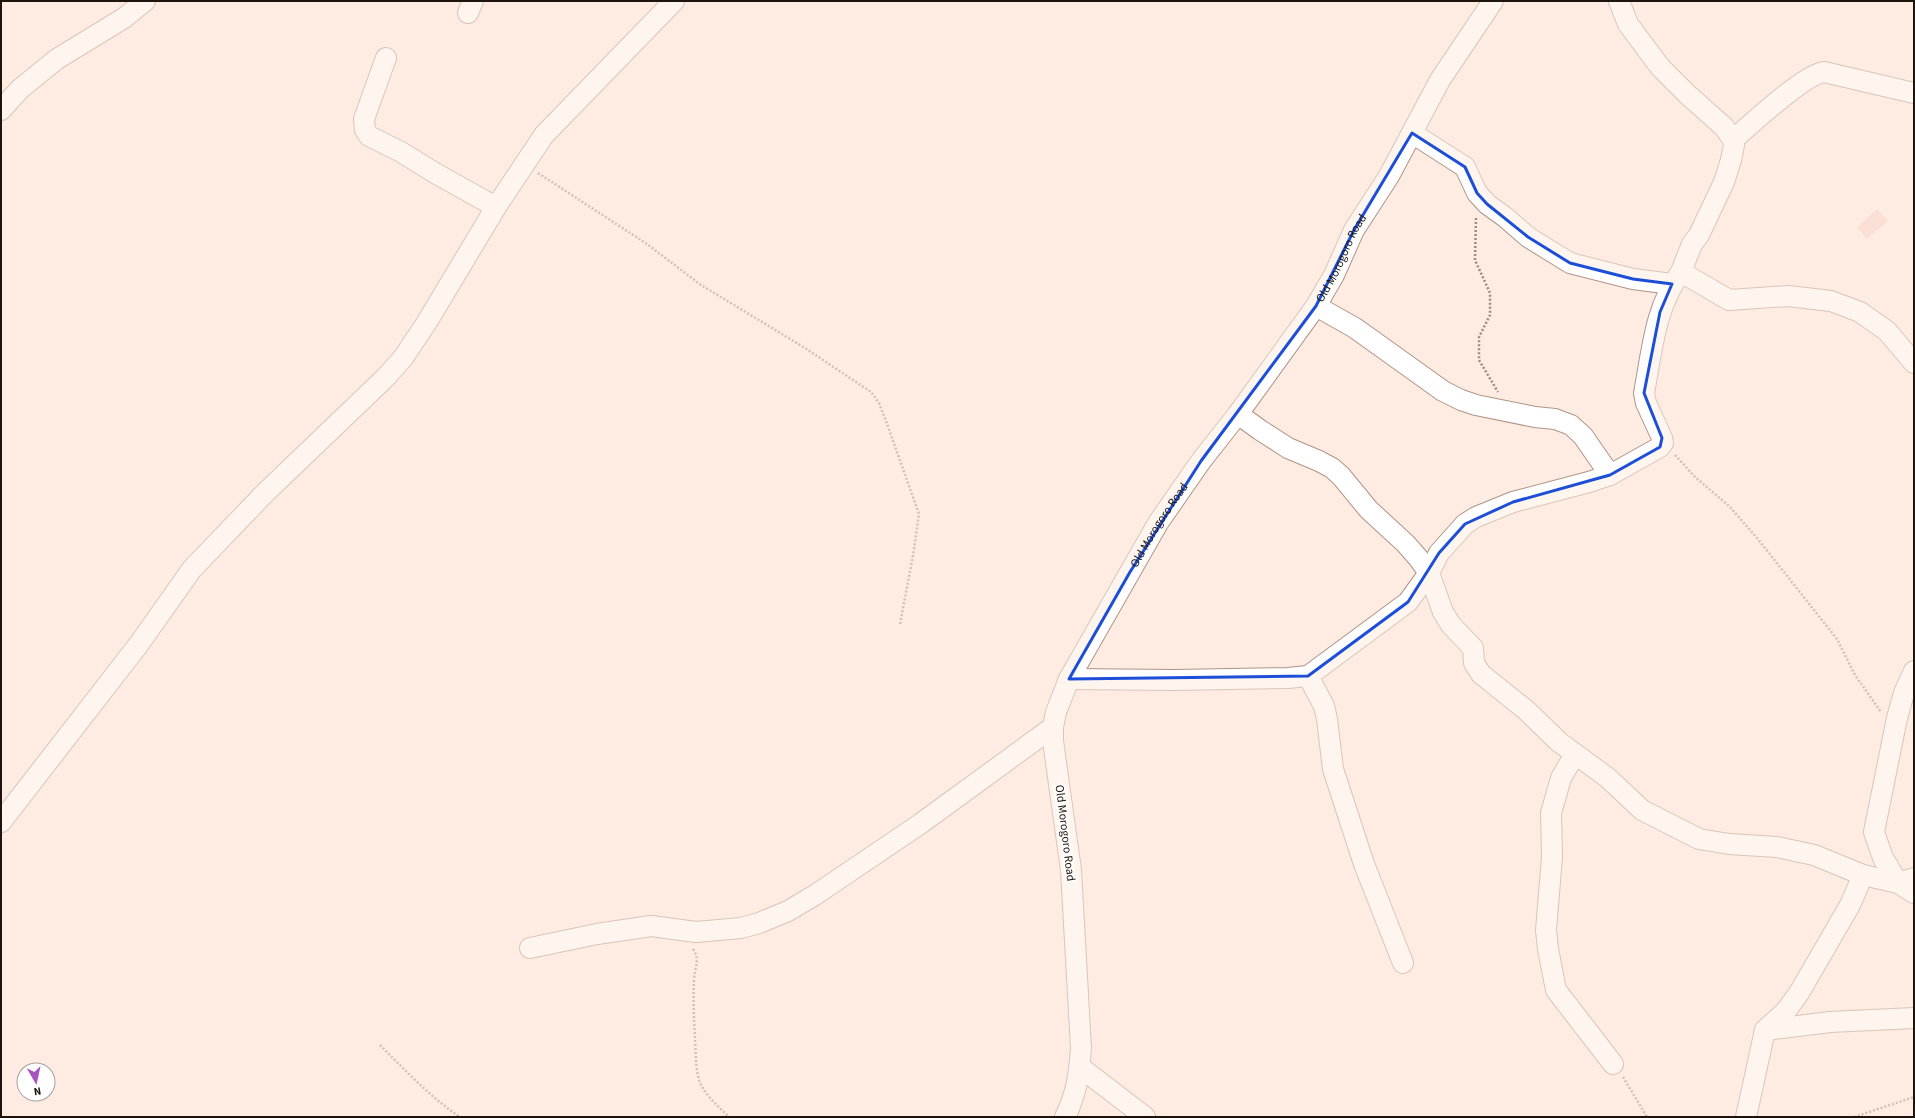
<svg xmlns="http://www.w3.org/2000/svg" width="1915" height="1118" viewBox="0 0 1915 1118" font-family="'Source Sans 3',sans-serif">
	<style>
		.building { fill: #f5cfc7 }
		.lines { fill: none; stroke-linecap: round; stroke-linejoin: round }
		.minor-casing { stroke: #af9485; stroke-width: 22 }
		.path { stroke: #9a8b83; stroke-width: 2.5; stroke-dasharray: 2 2; stroke-linecap: butt }
		.minor { stroke: #fff; stroke-width: 20 }
		.marked { fill: none; stroke: #1d4ed8; stroke-width: 3; stroke-linejoin: round }
		.labels { text-anchor: middle; dominant-baseline: central; stroke-width: 4; stroke-linejoin: round; paint-order: stroke }
		.street-label { font-size: 12px; fill: #1e140e; stroke: #fff }
	</style>
	<rect width="100%" height="100%" fill="#feece2"/>
	<polygon class="building" points="1877,209 1888,221 1867,239 1857,227"/>
	<g class="lines">
		<g class="minor-casing">
			<g id="minor">
				<polyline points="1619,1 1628,24 1660,67 1687,94 1724,127 1733,140 1734,145 1731,160 1724,182 1699,235 1692,244 1681,272 1729,300 1788,296 1831,301 1860,312 1887,331 1914,363"/>
				<polyline points="468,13 473,1"/>
				<polyline points="386,58 364,119 365,130 369,136 401,152 435,173 496,207"/>
				<polyline points="1,110 20,89 57,59 124,18 145,1"/>
				<polyline points="1412,133 1465,167 1477,193 1487,204 1505,217 1528,237 1570,263 1633,279 1672,284"/>
				<path d="M1733,140c17,-15 72,-66 91,-68l90,21"/>
				<polyline points="1316,306 1355,328 1443,391 1461,400 1476,405 1535,417 1555,419 1571,425 1583,436 1610,475"/>
				<polyline points="1238,414 1260,430 1288,448 1319,461 1332,468 1341,476 1369,510 1406,544 1419,559 1429,573 1443,612 1451,625 1473,648 1474,663 1481,674 1526,710 1559,742 1608,778 1642,810 1699,839 1729,844 1777,847 1814,855 1863,875 1898,883 1914,878"/>
				<polyline points="1914,671 1904,693 1897,718 1874,832 1883,858 1898,883 1914,893"/>
				<path d="M1308,676l100,-74 21,-29 10,-20 26,-29 11,-7 37,-15 76,-20 21,-7 50,-28 3,-4 -1,-5 -16,-35 -2,-10c8,-42 11,-86 37,-121"/>
				<polyline points="1069,679 1174,680 1288,678 1308,676 1324,706 1327,719 1333,769 1364,864 1403,963"/>
				<polyline points="1575,754 1561,778 1551,813 1552,857 1546,930 1548,949 1556,990 1613,1064"/>
				<polyline points="1,822 139,644 192,569 266,492 385,378 403,358 427,322 496,207 544,135 674,1"/>
				<polyline points="530,948 597,934 651,926 696,932 741,928 759,923 788,911 815,895 920,824 1053,727"/>
				<polyline points="1765,1030 1830,1022 1914,1018"/>
				<polyline points="1080,1067 1145,1117"/>
				<path id="s1" d="M1065,1117c12,-24 14,-43 16,-69l-10,-178 -18,-129v-14l3,-15 13,-33 89,-156 43,-62 37,-47 78,-108 18,-31 20,-45 35,-54 51,-96 53,-79"/>
				<polyline points="1746,1117 1765,1030 1785,1012 1799,993 1850,905 1863,875"/>
			</g>
		</g>
		<g class="path">
			<polyline points="538,173 647,244 701,285 805,348 871,392 879,403 886,421 919,514 913,556 900,624"/>
			<polyline points="1476,218 1475,260 1490,293 1490,315 1479,337 1479,360 1498,392"/>
			<polyline points="1675,455 1694,476 1730,507 1757,538 1837,639 1855,675 1881,712"/>
			<path d="M693,949c8,13 1,18 1,32 -1,19 0,38 1,58 1,14 0,32 6,46 6,12 18,22 28,32"/>
			<path d="M380,1045c25,25 50,52 80,72"/>
			<polyline points="1623,1077 1647,1117"/>
			<polyline points="1854,1117 1914,1097"/>
		</g>
		<use href="#minor" class="minor"/>
	</g>
	<path d="M0 0H1915V1118H0ZM1412,133l53,34 12,26 10,11 41,33 42,26 63,16 39,5 -12,28 -16,81 18,45 -2,9 -50,28 -97,27 -48,22 -26,29 -31,49 -100,74 -239,3 61,-107 71,-111 115,-155 38,-76z" fill="#feece2" fill-opacity=".55" fill-rule="evenodd"/>
	<path class="marked" d="M1412,133l53,34 12,26 10,11 41,33 42,26 63,16 39,5 -12,28 -16,81 18,45 -2,9 -50,28 -97,27 -48,22 -26,29 -31,49 -100,74 -239,3 61,-107 71,-111 115,-155 38,-76z"/>
	<g class="labels">
		<g class="street-label">
			<text stroke="none"><textPath href="#s1" startOffset="947">Old Morogoro Road</textPath></text>
			<text stroke="none"><textPath href="#s1" startOffset="623">Old Morogoro Road</textPath></text>
			<text transform="translate(1065 833) rotate(83)">Old Morogoro Road</text>
		</g>
	</g>
	<rect width="1915" height="1118" fill="none" stroke="#1e140e" stroke-width="4"/>
	<g transform="translate(36 1082) rotate(171)"><circle r="19" fill="#ffffff" stroke="#a5a19f"/>
	<path d="M0-3L7 15L0 10L-7 15Z" fill="#a653c2"/>
	<text y="-6" font-size="11" font-weight="bold" text-anchor="middle" fill="#1e140e">N</text>
	</g>
</svg>
